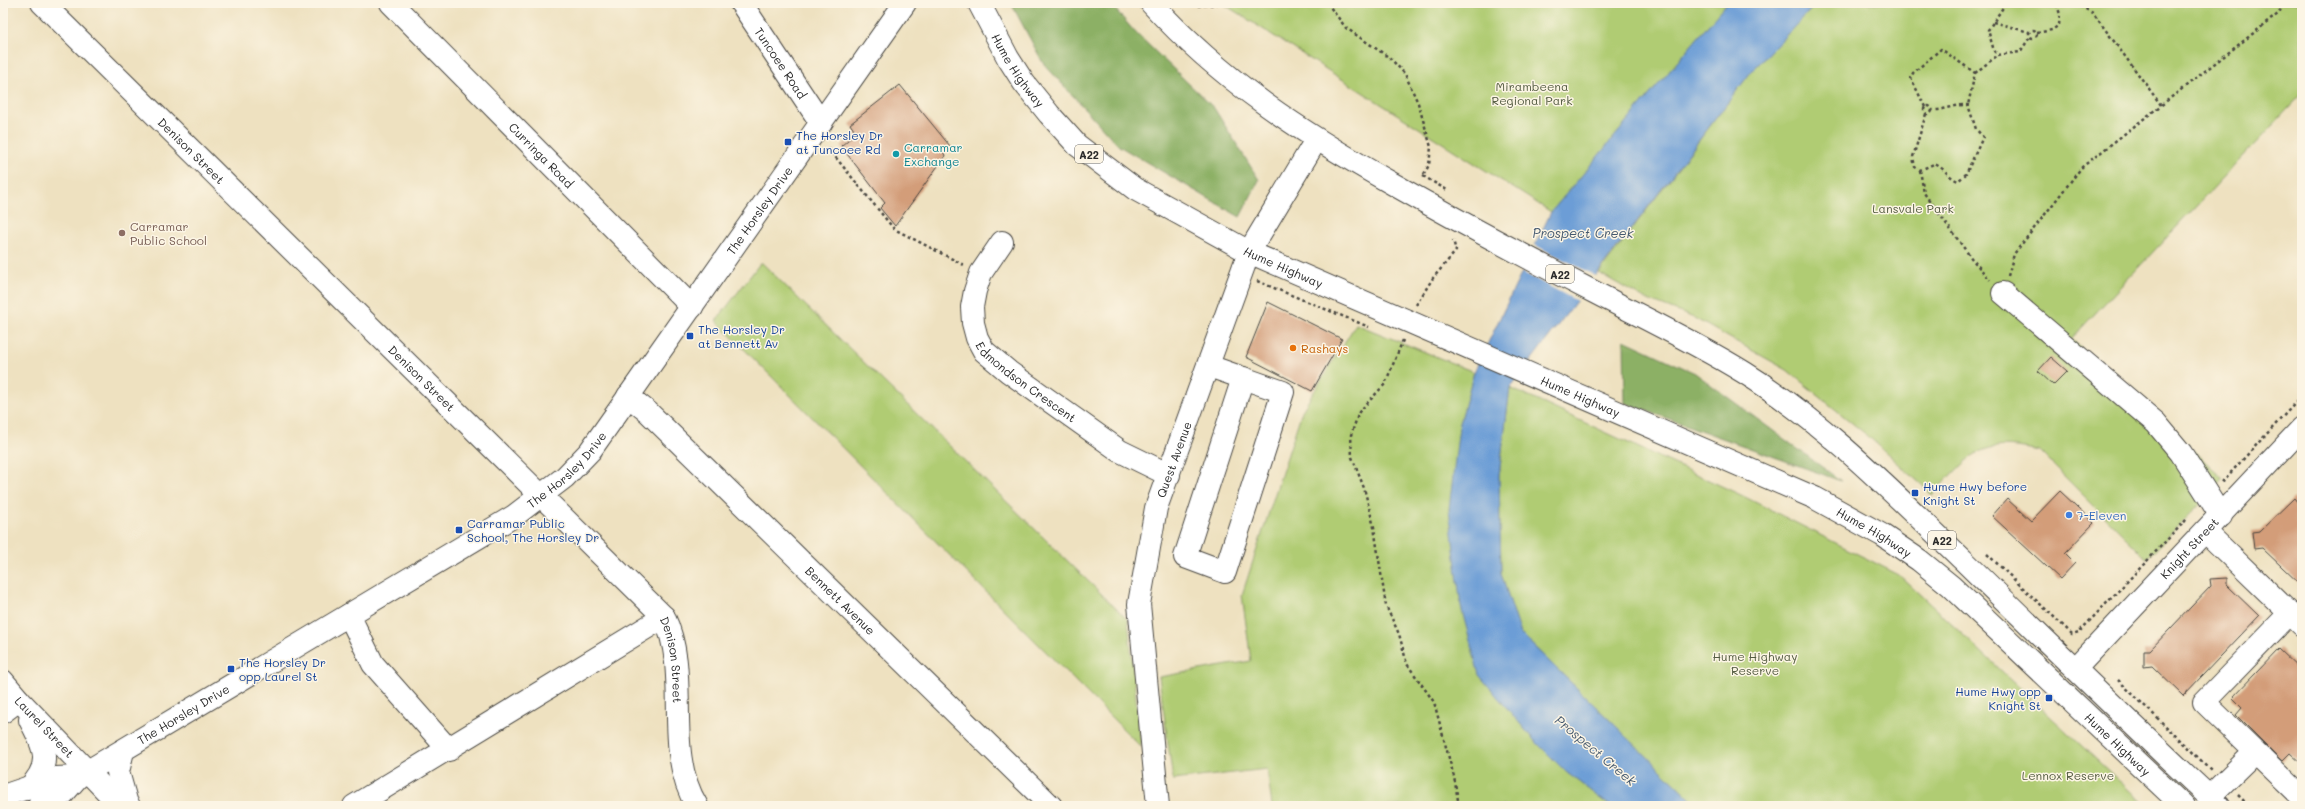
<svg xmlns="http://www.w3.org/2000/svg" width="2305" height="809" viewBox="0 0 2305 809" font-family="Mali,sans-serif">
	<style>
		.green { fill: #b0cc73; stroke: #6e7c4f }
		.forest { fill: #8cb065; stroke: #5c6e48 }
		.water { fill: #6c9dd6; stroke: #4c6480 }
		.pier { fill: #eee1c0 }
		.building { fill: #d39d79 }
		.lines { fill: none; stroke-linecap: round; stroke-linejoin: round }
		.minor-casing { stroke: #484641; stroke-width: 24 }
		.major-casing { stroke: #484641; stroke-width: 24 }
		.highway-casing { stroke: #484641; stroke-width: 24 }
		.path { stroke: #484641; stroke-width: 2.5; stroke-dasharray: 3 3; stroke-linecap: butt }
		.minor { stroke: #fff; stroke-width: 22 }
		.major { stroke: #fff; stroke-width: 22 }
		.highway { stroke: #fff; stroke-width: 22 }
		.transit-dot { fill: #1a4fb4; stroke: #fcf5e5; stroke-width: 1.5 }
		.culture-dot { fill: #0f9aa8; stroke: #fcf5e5; stroke-width: 1.5 }
		.education-dot { fill: #8d6e63; stroke: #fcf5e5; stroke-width: 1.5 }
		.food-dot { fill: #e8710a; stroke: #fcf5e5; stroke-width: 1.5 }
		.shop-dot { fill: #3f7fe0; stroke: #fcf5e5; stroke-width: 1.5 }
		.labels { text-anchor: middle; dominant-baseline: central; stroke-width: 3; stroke-linejoin: round; paint-order: stroke }
		.shield { fill: #fcf5e5; stroke: #6a6863; stroke-width: 1 }
		.shield-label { font-size: 11px; font-weight: bold; fill: #2b2b2b }
		.street-label { font-size: 12px; fill: #2b2b2b; stroke: #fcf5e5 }
		.park-label { font-size: 12px; fill: #535b41; stroke: #fcf5e5 }
		.transit-label { font-size: 12px; fill: #164399; stroke: #fcf5e5; text-anchor: start }
		.culture-label { font-size: 12px; fill: #0d838f; stroke: #fcf5e5; text-anchor: start }
		.education-label { font-size: 12px; fill: #785e54; stroke: #fcf5e5; text-anchor: start }
		.food-label { font-size: 12px; fill: #c56008; stroke: #fcf5e5; text-anchor: start }
		.shop-label { font-size: 12px; fill: #366cbe; stroke: #fcf5e5; text-anchor: start }
		.water-label { font-size: 13px; font-style: italic; fill: #45596f; stroke: #fcf5e5 }
	</style>
	<rect width="100%" height="100%" fill="#fcf5e5"/>
	<filter id="ink" filterUnits="userSpaceOnUse"><feTurbulence type="fractalNoise" baseFrequency=".025" numOctaves="2"/><feDisplacementMap in="SourceGraphic" scale="8" xChannelSelector="R" yChannelSelector="G"/><feConvolveMatrix kernelMatrix="1 2 1 2 8 2 1 2 1" color-interpolation-filters="sRGB"/></filter>
	<filter id="wash" filterUnits="userSpaceOnUse"><feTurbulence type="fractalNoise" baseFrequency=".012" numOctaves="4" result="noise"/><feDisplacementMap in="SourceGraphic" scale="16" xChannelSelector="R" yChannelSelector="G"/><feGaussianBlur stdDeviation="0.9" result="paint"/><feColorMatrix in="noise" values="0 0 0 0 0 0 0 0 0 0 0 0 0 0 0 0 0 1.4 0 .05"/><feComposite in="paint" operator="in"/></filter>
	<g filter="url(#wash)">
		<rect width="100%" height="100%" fill="#eee1c0"/>
		<g class="green">
			<polygon points="1222,3 1727,3 1551,212"/>
			<path d="M1817,3h485v91l-231,245 152,139 -76,81 -108,-108c-60,-14 -68,4 -106,44l-65,-59 -81,-66 -93,-52 -51,-20 -44,-25 152,-201z"/>
			<polygon points="761,262 1128,620 1141,747 716,321"/>
			<polygon points="1356,324 1474,372 1459,427 1456,460 1509,710 1533,739 1566,772 1610,806 1272,806 1267,769 1173,780 1159,677 1251,661 1242,595 1302,411"/>
			<polygon points="1510,388 1743,496 1899,575 2146,806 1698,806 1521,634 1501,574 1499,475"/>
		</g>
		<g class="forest">
			<polygon points="1011,3 1110,3 1133,30 1214,108 1259,180 1240,217 1119,146 1043,63"/>
			<polygon points="1624,340 1695,373 1841,481 1625,403"/>
		</g>
		<polygon class="water" points="1727,3 1817,3 1751,72 1510,388 1499,475 1501,574 1521,634 1698,806 1610,806 1566,772 1533,739 1479,675 1461,607 1449,509 1459,427 1474,372 1551,212"/>
		<polygon class="pier" points="1533,244 1598,277 1579,302 1520,271"/>
		<g id="blocks">
			<g class="building">
				<polygon points="900,85 950,146 943,151 945,156 895,226 880,208 885,203 841,146 856,133 850,124"/>
				<polygon points="1268,302 1342,339 1312,391 1246,357"/>
				<polygon points="2051,357 2067,371 2053,385 2038,371"/>
				<polygon points="2060,491 2094,523 2065,553 2075,563 2060,579 1992,516 2007,499 2031,521"/>
				<polygon points="2294,498 2302,508 2302,586 2262,548 2254,549 2252,532 2260,531"/>
				<polygon points="2227,578 2227,585 2259,616 2183,696 2152,666 2144,667 2144,650 2150,650 2211,586 2210,579"/>
				<polygon points="2279,649 2302,671 2302,764 2290,753 2282,761 2236,715 2242,708 2232,698"/>
			</g>
		</g>
	</g>
	<g filter="url(#ink)">
		<use href="#blocks" fill-opacity="0" stroke="#484641" stroke-width="1"/>
		<g class="lines">
			<g class="minor-casing">
				<g id="minor">
					<path id="s1" d="M42,3l622,614c28,58 -2,132 33,189"/>
					<path id="s2" d="M391,3l301,304"/>
					<path id="s3" d="M741,3l80,120"/>
					<path id="s4" d="M1002,242l-21,31 -6,18 -3,16 1,16 4,15 7,13 25,21 111,79 49,24"/>
					<polyline points="2003,293 2156,423 2181,453 2221,516"/>
					<polyline points="1209,366 1243,378"/>
					<polygon points="1243,378 1283,392 1225,572 1185,557"/>
					<path id="s5" d="M628,396l20,16 403,394"/>
					<polyline points="2206,532 2302,625"/>
					<polyline points="2290,613 2204,702 2302,797"/>
					<polyline points="349,615 373,664 449,750"/>
					<path id="s6" d="M2076,668l226,-240"/>
					<path id="s7" d="M3,681l16,19 95,99 15,7"/>
					<polyline points="3,712 19,700"/>
					<polyline points="123,751 118,772 127,804"/>
					<path d="M28,789c25,-24 17,-41 2,-69"/>
					<polyline points="2209,797 2255,752"/>
					<polyline points="354,806 664,617"/>
					<path id="s8" d="M1158,806l-19,-202 17,-96 93,-256 67,-112"/>
				</g>
			</g>
			<g class="major-casing">
				<g id="major">
					<polyline points="3,796 56,778 78,777"/>
					<path id="s9" d="M39,806l24,-12 15,-17 436,-261 51,-39 25,-26 315,-448"/>
				</g>
			</g>
			<g class="highway-casing">
				<g id="highway">
					<path id="s10" d="M979,3l29,55 16,25 25,31 28,31 58,44 114,63 566,246 67,37 37,25 32,26 232,220"/>
					<path d="M1151,3c72,79 150,129 242,181 65,37 131,72 197,106 52,27 105,52 155,83 80,50 148,120 216,185 85,83 171,167 258,248"/>
				</g>
			</g>
			<g class="path">
				<polyline points="1193,3 1196,6 1227,3"/>
				<polyline points="1327,3 1346,28 1390,58 1405,74 1418,103 1431,147 1429,165 1423,176"/>
				<polyline points="2006,3 1988,30 1994,51 1998,55 2020,52 2030,37"/>
				<polyline points="2075,3 2093,13 2161,105"/>
				<polyline points="1993,22 2029,32"/>
				<circle cx="2033" cy="34" r="4"/>
				<polyline points="2037,33 2052,30 2059,25 2060,14 2056,3"/>
				<polyline points="1975,73 1998,55"/>
				<circle cx="1928" cy="110" r="4"/>
				<polyline points="1925,107 1911,78 1913,73 1941,49 1975,73 1968,105"/>
				<path d="M1926,114l-13,43 2,10 5,3 14,-6c10,3 14,13 24,17l8,-7 17,-37 -7,-8 -8,-24c-13,-1 -24,6 -36,5"/>
				<polyline points="828,148 894,229 964,265"/>
				<polyline points="1920,170 1924,193 1972,259 1990,280"/>
				<polyline points="1423,176 1447,190"/>
				<polyline points="2008,276 2014,254 2082,167 2278,14 2285,3"/>
				<polyline points="1257,281 1369,327"/>
				<polyline points="1416,305 1433,278 1456,251 1453,240"/>
				<polyline points="1403,340 1385,384 1359,412 1351,435 1352,457 1364,488 1374,527 1386,606 1399,634 1407,664 1434,702 1454,777 1459,806"/>
				<polyline points="2222,482 2302,396"/>
				<polyline points="1987,554 2072,634 2079,632 2187,519"/>
				<polyline points="2118,680 2211,770"/>
				<polyline points="2238,795 2249,806"/>
			</g>
			<use href="#minor" class="minor"/>
			<use href="#major" class="major"/>
			<use href="#highway" class="highway"/>
		</g>
	</g>
	<g class="transit-dot">
		<rect x="784" y="138" width="8" height="8" rx="2"/>
		<rect x="686" y="332" width="8" height="8" rx="2"/>
		<rect x="1911" y="489" width="8" height="8" rx="2"/>
		<rect x="455" y="526" width="8" height="8" rx="2"/>
		<rect x="227" y="665" width="8" height="8" rx="2"/>
		<rect x="2045" y="694" width="8" height="8" rx="2"/>
	</g>
	<circle class="culture-dot" cx="896" cy="154" r="4"/>
	<circle class="education-dot" cx="122" cy="233" r="4"/>
	<circle class="food-dot" cx="1293" cy="348" r="4"/>
	<circle class="shop-dot" cx="2069" cy="515" r="4"/>
	<g class="labels">
		<g class="shield">
			<rect x="1075" y="145" width="28" height="18" rx="3"/>
			<rect x="1546" y="265" width="28" height="18" rx="3"/>
			<rect x="1928" y="531" width="28" height="18" rx="3"/>
		</g>
		<g class="shield-label">
			<text x="1089" y="154">A22</text>
			<text x="1560" y="274">A22</text>
			<text x="1942" y="540">A22</text>
		</g>
		<g class="street-label">
			<text stroke="none"><textPath href="#s3" startOffset="72">Tuncoee Road</textPath></text>
			<text stroke="none"><textPath href="#s10" startOffset="78">Hume Highway</textPath></text>
			<text stroke="none"><textPath href="#s1" startOffset="210">Denison Street</textPath></text>
			<text stroke="none"><textPath href="#s2" startOffset="214">Curringa Road</textPath></text>
			<text stroke="none"><textPath href="#s9" startOffset="952">The Horsley Drive</textPath></text>
			<text stroke="none"><textPath href="#s10" startOffset="414">Hume Highway</textPath></text>
			<text stroke="none"><textPath href="#s1" startOffset="534">Denison Street</textPath></text>
			<text stroke="none"><textPath href="#s4" startOffset="171">Edmondson Crescent</textPath></text>
			<text stroke="none"><textPath href="#s10" startOffset="738">Hume Highway</textPath></text>
			<text stroke="none"><textPath href="#s8" startOffset="352">Quest Avenue</textPath></text>
			<text stroke="none"><textPath href="#s9" startOffset="628">The Horsley Drive</textPath></text>
			<text stroke="none"><textPath href="#s10" startOffset="1062">Hume Highway</textPath></text>
			<text stroke="none"><textPath href="#s6" startOffset="165">Knight Street</textPath></text>
			<text stroke="none"><textPath href="#s5" startOffset="295">Bennett Avenue</textPath></text>
			<text stroke="none"><textPath href="#s1" startOffset="918">Denison Street</textPath></text>
			<text stroke="none"><textPath href="#s9" startOffset="172">The Horsley Drive</textPath></text>
			<text stroke="none"><textPath href="#s7" startOffset="62">Laurel Street</textPath></text>
			<text stroke="none"><textPath href="#s10" startOffset="1386">Hume Highway</textPath></text>
		</g>
		<g class="park-label">
			<text x="1532" y="86">Mirambeena<tspan x="1532" dy="14">Regional Park</tspan></text>
			<text x="1913" y="208">Lansvale Park</text>
			<text x="1755" y="656">Hume Highway<tspan x="1755" dy="14">Reserve</tspan></text>
			<text x="2068" y="775">Lennox Reserve</text>
		</g>
		<g class="transit-label">
			<text x="796" y="135">The Horsley Dr<tspan x="796" dy="14">at Tuncoee Rd</tspan></text>
			<text x="698" y="329">The Horsley Dr<tspan x="698" dy="14">at Bennett Av</tspan></text>
			<text x="1923" y="486">Hume Hwy before<tspan x="1923" dy="14">Knight St</tspan></text>
			<text x="467" y="523">Carramar Public<tspan x="467" dy="14">School, The Horsley Dr</tspan></text>
			<text x="239" y="662">The Horsley Dr<tspan x="239" dy="14">opp Laurel St</tspan></text>
			<text x="2041" y="691" text-anchor="end">Hume Hwy opp<tspan x="2041" dy="14">Knight St</tspan></text>
		</g>
		<g class="culture-label">
			<text x="904" y="147">Carramar<tspan x="904" dy="14">Exchange</tspan></text>
		</g>
		<g class="education-label">
			<text x="130" y="226">Carramar<tspan x="130" dy="14">Public School</tspan></text>
		</g>
		<g class="food-label">
			<text x="1301" y="348">Rashays</text>
		</g>
		<g class="shop-label">
			<text x="2077" y="515">7-Eleven</text>
		</g>
		<g class="water-label">
			<text x="1583" y="232">Prospect Creek</text>
			<text transform="translate(1596 750) rotate(40)">Prospect Creek</text>
		</g>
	</g>
	<rect width="2305" height="809" fill="none" stroke="#fcf5e5" stroke-width="16"/>
</svg>
